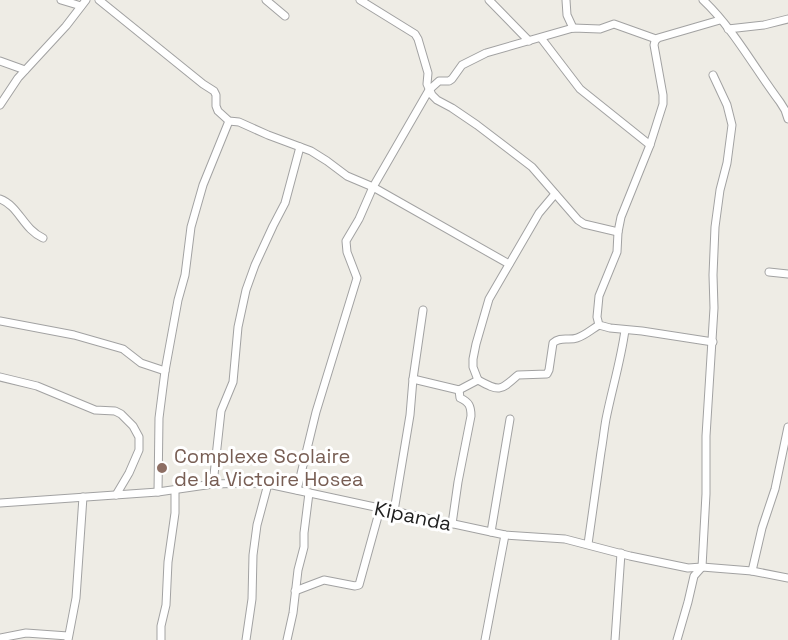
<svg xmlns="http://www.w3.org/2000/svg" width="788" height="640" viewBox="0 0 788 640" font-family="'Space Grotesk',sans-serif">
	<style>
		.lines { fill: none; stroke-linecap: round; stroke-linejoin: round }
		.street-casing { stroke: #a2a2a2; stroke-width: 9 }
		.street { stroke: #fff; stroke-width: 7 }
		.education-dot { fill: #8d6e63; stroke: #fff; stroke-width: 2 }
		.labels { text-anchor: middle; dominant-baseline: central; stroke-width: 6; stroke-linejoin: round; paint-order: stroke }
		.education-label { font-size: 20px; fill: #785e54; stroke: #fff; text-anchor: start }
		.street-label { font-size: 20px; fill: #1e1e1e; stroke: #fff }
	</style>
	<rect width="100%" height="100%" fill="#eeece5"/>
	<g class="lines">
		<g class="street-casing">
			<g id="street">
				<polyline points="61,0 81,6"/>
				<polyline points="99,0 203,84 214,91 216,95 216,106 218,111 229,121 239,122 268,135 311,151 327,161 347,176 373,187 509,264"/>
				<polyline points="266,0 285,16"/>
				<polyline points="360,0 415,34 418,39 428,73 427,84 432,95 437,100 452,108 477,125 532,167 578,220 584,224 618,232"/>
				<polyline points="489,0 529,41"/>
				<polyline points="566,0 567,15 573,28"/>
				<path d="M703,0c30,28 52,69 77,102l5,8 3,9"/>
				<polyline points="728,29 764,25 788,19"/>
				<polyline points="541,38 580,89 650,145"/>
				<polyline points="0,61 25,70"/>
				<polyline points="0,105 18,78 66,26 86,0"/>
				<path d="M0,199c19,7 23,30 43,39"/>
				<polyline points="769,272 788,274"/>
				<polyline points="0,321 74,335 123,349 141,363 165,371"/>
				<polyline points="713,342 642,331 610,328 599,325 597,317 599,296 617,252 618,232 621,217 650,145 663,104 663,95 654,45 655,41 658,38 720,20"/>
				<polyline points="0,377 37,386 95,410 115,411 121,414 133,426 139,437 139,450 129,473 116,495"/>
				<path d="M413,379l46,11 19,-10c22,12 22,11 40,-5l29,-1 2,-4 4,-27c7,-7 16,-2 24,-5 9,-3 15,-9 22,-13"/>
				<polyline points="478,380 473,367 473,359 476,344 489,299 539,213 555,194"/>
				<polyline points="213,484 221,411 233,382 238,327 246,290 255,265 273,226 285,203 300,147"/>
				<polyline points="297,490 316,412 357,278 347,252 346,241 359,219 373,187 429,90 439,81 449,81 452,79 462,65 486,53 573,28 600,29 614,24 656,39"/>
				<polyline points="158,492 159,418 165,371 178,300 185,275 191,227 203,185 229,121"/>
				<polyline points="0,503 158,492 213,484 251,483 268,484 505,535 565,539 630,556 688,568 702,567 752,571 788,578"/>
				<polyline points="394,511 410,415 413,379 423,310"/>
				<path d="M452,524l6,-42 13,-66c0,-10 -2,-14 -11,-18l-1,-8"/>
				<polyline points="491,532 510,419"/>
				<path d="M588,544l13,-92c2,-11 3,-22 5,-33 6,-30 15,-59 19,-89"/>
				<polyline points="752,571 762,528 775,489 788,427"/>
				<polyline points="295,591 324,580 355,586 359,585 380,509"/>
				<polyline points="0,638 26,633 68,636"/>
				<polyline points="68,640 76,598 83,497"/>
				<polyline points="161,640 161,626 166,605 168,562 175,513 175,490"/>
				<polyline points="246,640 252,599 253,555 257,525 268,484"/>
				<polyline points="287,640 293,613 298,570 304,547 304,533 309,493"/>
				<polyline points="485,640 505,535"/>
				<polyline points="615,640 621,553"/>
				<polyline points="677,640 688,602 694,576 702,567 706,494 706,436 714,308 713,275 715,227 720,190 727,163 732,125 727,105 713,75"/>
			</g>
		</g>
		<use href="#street" class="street"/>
	</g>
	<circle class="education-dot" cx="162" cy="468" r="6"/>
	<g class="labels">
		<g class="education-label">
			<text x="174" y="456">Complexe Scolaire<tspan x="174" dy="23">de la Victoire Hosea</tspan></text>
		</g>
		<g class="street-label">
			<text transform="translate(413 516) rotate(12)">Kipanda</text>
		</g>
	</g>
</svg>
